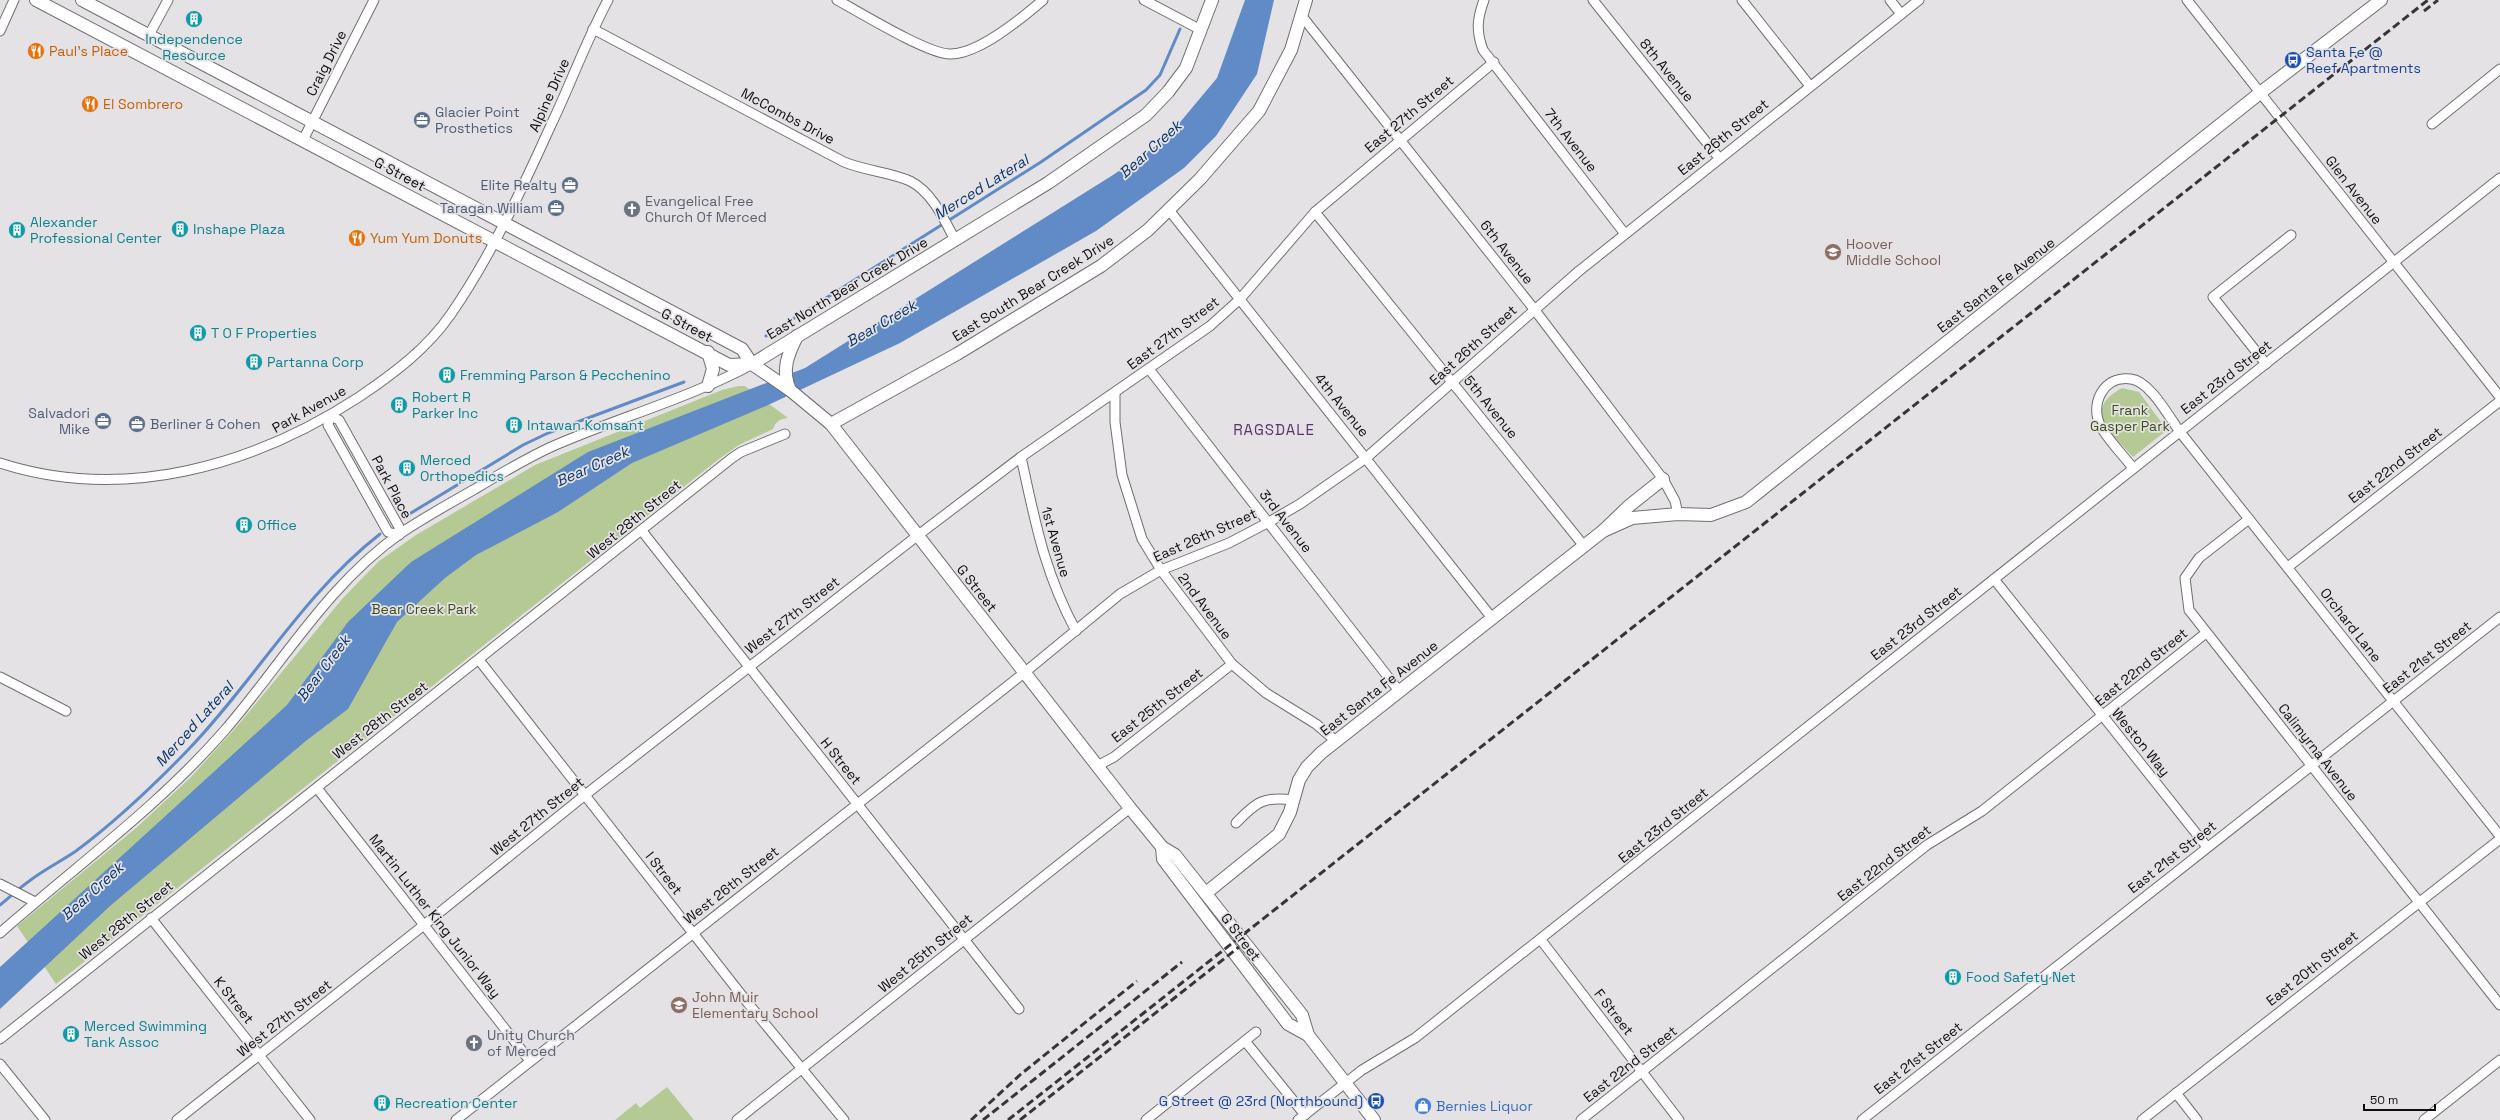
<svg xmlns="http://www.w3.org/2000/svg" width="2500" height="1120" viewBox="0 0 2500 1120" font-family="'Space Grotesk',sans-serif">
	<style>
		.park { fill: #b5c994 }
		.water { fill: #608bc6 }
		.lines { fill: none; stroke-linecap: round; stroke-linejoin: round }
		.stream { stroke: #608bc6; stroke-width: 3 }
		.street-casing { stroke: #716e71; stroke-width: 11 }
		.secondary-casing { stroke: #716e71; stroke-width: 14 }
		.street { stroke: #fff; stroke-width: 9 }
		.secondary { stroke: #fff; stroke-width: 12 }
		.rail { stroke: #363537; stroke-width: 3; stroke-dasharray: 8 4; stroke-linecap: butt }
		.labels { text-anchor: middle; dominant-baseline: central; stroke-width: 3.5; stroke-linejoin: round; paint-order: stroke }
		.culture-label { font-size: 14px; fill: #0d838f; stroke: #e5e2e6; text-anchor: start }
		.food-label { font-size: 14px; fill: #c56008; stroke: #e5e2e6; text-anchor: start }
		.transit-label { font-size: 14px; fill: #164399; stroke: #e5e2e6; text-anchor: start }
		.street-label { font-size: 14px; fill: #0f0e0f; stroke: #e5e2e6 }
		.service-label { font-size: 14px; fill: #4e5e75; stroke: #e5e2e6; text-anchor: end }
		.worship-label { font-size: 14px; fill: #5b616d; stroke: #e5e2e6; text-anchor: start }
		.education-label { font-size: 14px; fill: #785e54; stroke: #e5e2e6; text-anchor: start }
		.park-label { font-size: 14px; fill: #3d4e19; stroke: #e5e2e6 }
		.shop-label { font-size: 14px; fill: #366cbe; stroke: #e5e2e6; text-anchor: start }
		.water-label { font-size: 15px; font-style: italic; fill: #08356b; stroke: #e5e2e6 }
		.neighbourhood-label { font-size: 15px; letter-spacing: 1px; fill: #59346b; stroke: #e5e2e6 }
	</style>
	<rect width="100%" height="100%" fill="#e5e2e6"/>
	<g class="park">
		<path d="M738,386h7l43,32c-8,1 -12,3 -15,11l-34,16 -20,14 -663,525 -39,-58 119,-98 54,-50 49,-54 104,-126 36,-37 37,-26 119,-70 187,-75z"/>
		<path d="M2122,388l17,4 28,38 -34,27c-21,-24 -52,-47 -11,-69z"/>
		<polygon points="667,1087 694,1120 615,1120 636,1103 640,1108"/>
	</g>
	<polygon class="water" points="1245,0 1274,0 1257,74 1216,136 1184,168 1096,231 900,343 766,406 632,463 558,512 476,555 445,578 397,622 348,709 307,740 110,906 0,1009 0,967 287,705 348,622 411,562 588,452 805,368 1113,175 1166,139 1217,78"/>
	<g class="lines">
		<g class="stream">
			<polyline points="766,336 1041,162 1146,90 1160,75 1180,29"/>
			<polyline points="406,516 523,445 548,433 684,382"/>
			<path d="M0,905c9,-7 18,-16 28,-23 15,-12 32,-20 48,-31 39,-29 76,-64 110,-99 68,-70 116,-157 194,-218"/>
		</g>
		<g class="street-casing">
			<g id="street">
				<path d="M837,0c24,13 89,53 112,54 29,1 73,-36 94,-54"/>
				<polyline points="1144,0 1201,30"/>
				<path d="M1484,0c-7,19 -8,31 -1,50l142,184"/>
				<polyline points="1593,0 1719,158"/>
				<polyline points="1742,0 1810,86"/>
				<polyline points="1890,0 1901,14"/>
				<polyline points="2187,0 2500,397"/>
				<polyline points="1301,15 1534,309 1663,479 1675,501 1678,514"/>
				<path d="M593,29l251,133c22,9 46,10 66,19 22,11 34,38 45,59"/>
				<polyline points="0,31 14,0"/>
				<polyline points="149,35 168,0"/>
				<polyline points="2432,124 2500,69"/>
				<polyline points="303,140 374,0"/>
				<polyline points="1169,210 1492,618"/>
				<polyline points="1315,212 1584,546"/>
				<polyline points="2266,364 2213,297 2291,235"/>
				<polyline points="1149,369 1399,691"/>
				<polyline points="1115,393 1115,422 1122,475 1142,539 1161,570 1232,664 1266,693 1316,724 1336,741"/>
				<polygon points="330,416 339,420 399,527 399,535 388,532 328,425"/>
				<path d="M1021,457c14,64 23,115 55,174"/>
				<path d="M0,463c124,40 253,3 359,-66 34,-23 68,-48 92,-83 40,-58 71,-125 100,-189 20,-42 35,-84 57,-125"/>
				<path d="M2133,468c-10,-13 -24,-27 -32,-41 -12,-22 2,-52 30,-48 19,2 38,38 49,53l320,404"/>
				<polyline points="2249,519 2199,558 2185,578 2189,610 2500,1005"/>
				<polyline points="642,531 1019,1009"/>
				<polyline points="2288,567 2500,401"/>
				<polyline points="1994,579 2207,847"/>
				<polyline points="479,660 747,1002 844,1120"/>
				<polyline points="0,677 66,711"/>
				<polyline points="1097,766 1114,757 1232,664"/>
				<polyline points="317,788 530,1061"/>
				<path d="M1236,823c20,-21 28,-27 57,-23"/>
				<polyline points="0,884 35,902"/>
				<polyline points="151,918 310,1120"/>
				<path d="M0,933c76,-67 158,-126 225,-203 57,-66 103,-146 176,-197 24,-16 49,-30 74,-44 25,-15 50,-30 76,-42 66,-29 136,-48 200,-82"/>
				<polyline points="1541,940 1679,1120"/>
				<polyline points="0,1039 732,458 741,452 785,434"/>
				<polyline points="1245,1041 1305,1115"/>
				<polyline points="0,1064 45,1120"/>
				<polyline points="2176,1093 2197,1120"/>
				<polyline points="177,1120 424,925 585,795 917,536 1021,457 1210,326 1240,299 1315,212 1494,62"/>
				<polyline points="456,1120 1024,673 1120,594 1161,570 1229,543 1269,522 1300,504 1366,458 1579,271 1919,0"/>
				<polyline points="737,1120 1130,808"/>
				<polyline points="1146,1120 1256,1032"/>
				<polyline points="1298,1120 1362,1070 1415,1038 1434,1023 2500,178"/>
				<polyline points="1581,1120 1927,845 1982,811 2206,633"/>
				<polyline points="1862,1120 2500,617"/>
				<polyline points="2142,1120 2500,839"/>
				<polyline points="2424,1120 2500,1060"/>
			</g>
		</g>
		<g class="secondary-casing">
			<g id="secondary">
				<polyline points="36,0 729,365 752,364"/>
				<polyline points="82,0 742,349 752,364 790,390 831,424 1130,808 1162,847 1175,855 1302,1015 1308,1035 1374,1120"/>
				<polyline points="708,352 713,369 708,386"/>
				<polyline points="752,364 1048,183 1146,115 1168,92 1186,68 1212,0"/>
				<path d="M790,390c-9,-20 -2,-36 7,-54"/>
				<polyline points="831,424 957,354 1101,266 1148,230 1200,179 1259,111 1291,50 1306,0"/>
				<polyline points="1603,531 1632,518 1678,514 1711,515 1746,502 2260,93 2381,0"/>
				<polyline points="1162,847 1163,859 1288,1024 1308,1035"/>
				<polyline points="1206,893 1279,834 1290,812 1299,780 1307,767 1321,753 1603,531 1629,506 1663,479"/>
			</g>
		</g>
		<use href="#street" class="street"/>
		<use href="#secondary" class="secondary"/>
		<g class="rail">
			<polyline points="2424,11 2438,0"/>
			<polyline points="971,1120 1021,1074 1137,981"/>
			<polyline points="983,1120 1182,962"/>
			<polyline points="1008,1120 2428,0"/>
			<polyline points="1020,1120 1239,947"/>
		</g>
	</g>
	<defs>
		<g id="building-disc" transform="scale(0.9)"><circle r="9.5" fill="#0f9aa8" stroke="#e5e2e6"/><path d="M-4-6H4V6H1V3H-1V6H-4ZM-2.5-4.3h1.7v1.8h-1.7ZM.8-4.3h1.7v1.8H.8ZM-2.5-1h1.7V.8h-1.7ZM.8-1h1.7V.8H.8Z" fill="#fff"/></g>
		<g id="restaurant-disc" transform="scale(0.9)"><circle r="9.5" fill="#e8710a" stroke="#e5e2e6"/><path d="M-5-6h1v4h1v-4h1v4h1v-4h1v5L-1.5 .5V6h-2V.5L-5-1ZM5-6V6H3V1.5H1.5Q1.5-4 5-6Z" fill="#fff"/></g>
		<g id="bus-disc" transform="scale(0.9)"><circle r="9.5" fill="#1a4fb4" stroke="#e5e2e6"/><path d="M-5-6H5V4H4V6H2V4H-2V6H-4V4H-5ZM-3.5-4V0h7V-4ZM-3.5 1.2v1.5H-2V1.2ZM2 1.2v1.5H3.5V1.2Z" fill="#fff"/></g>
		<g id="office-disc" transform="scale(0.9)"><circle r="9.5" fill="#5c6f8a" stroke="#e5e2e6"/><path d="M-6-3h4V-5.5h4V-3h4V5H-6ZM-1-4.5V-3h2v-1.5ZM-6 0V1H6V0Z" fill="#fff"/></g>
		<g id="church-disc" transform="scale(0.9)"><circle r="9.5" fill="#6b7280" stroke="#e5e2e6"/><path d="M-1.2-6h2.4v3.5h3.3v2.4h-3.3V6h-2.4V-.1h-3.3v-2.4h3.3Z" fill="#fff"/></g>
		<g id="school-disc" transform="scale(0.9)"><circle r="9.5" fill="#8d6e63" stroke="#e5e2e6"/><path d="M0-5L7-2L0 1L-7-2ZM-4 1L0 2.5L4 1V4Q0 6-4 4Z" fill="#fff"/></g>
		<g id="shop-disc" transform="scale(0.9)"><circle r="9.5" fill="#3f7fe0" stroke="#e5e2e6"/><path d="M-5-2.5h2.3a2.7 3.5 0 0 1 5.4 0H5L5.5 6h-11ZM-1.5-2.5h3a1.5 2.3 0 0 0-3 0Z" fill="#fff"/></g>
	</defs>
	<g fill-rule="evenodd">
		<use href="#building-disc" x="194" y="19"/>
		<use href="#restaurant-disc" x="36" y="51"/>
		<use href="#bus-disc" x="2293" y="60"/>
		<use href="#restaurant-disc" x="90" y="104"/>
		<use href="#office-disc" x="422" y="120"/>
		<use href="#office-disc" x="570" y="185"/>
		<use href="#office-disc" x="556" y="208"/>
		<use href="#church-disc" x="632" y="209"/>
		<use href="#building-disc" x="180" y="229"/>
		<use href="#building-disc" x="17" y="230"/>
		<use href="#restaurant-disc" x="357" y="238"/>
		<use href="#school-disc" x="1833" y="252"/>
		<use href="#building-disc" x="198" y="333"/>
		<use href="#building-disc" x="254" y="362"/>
		<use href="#building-disc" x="447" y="375"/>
		<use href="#building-disc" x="399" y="405"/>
		<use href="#office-disc" x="103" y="421"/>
		<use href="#office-disc" x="137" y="424"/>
		<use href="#building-disc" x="514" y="425"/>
		<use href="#building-disc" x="407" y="468"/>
		<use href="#building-disc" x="244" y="525"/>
		<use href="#building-disc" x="1953" y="977"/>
		<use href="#school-disc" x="679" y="1005"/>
		<use href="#building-disc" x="71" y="1034"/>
		<use href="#church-disc" x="474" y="1043"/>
		<use href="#bus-disc" x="1376" y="1101"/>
		<use href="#building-disc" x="382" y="1103"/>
		<use href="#shop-disc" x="1423" y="1106"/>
	</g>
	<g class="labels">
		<g class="culture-label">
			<text x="194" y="39" text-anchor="middle">Independence<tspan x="194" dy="16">Resource</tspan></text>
			<text x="30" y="222">Alexander<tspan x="30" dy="16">Professional Center</tspan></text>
			<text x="193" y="229">Inshape Plaza</text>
			<text x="211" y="333">T O F Properties</text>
			<text x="267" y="362">Partanna Corp</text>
			<text x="460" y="375">Fremming Parson &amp; Pecchenino</text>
			<text x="412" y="397">Robert R<tspan x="412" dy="16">Parker Inc</tspan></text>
			<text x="527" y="425">Intawan Komsant</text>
			<text x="420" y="460">Merced<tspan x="420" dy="16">Orthopedics</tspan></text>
			<text x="257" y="525">Office</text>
			<text x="1966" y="977">Food Safety Net</text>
			<text x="84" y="1026">Merced Swimming<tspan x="84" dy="16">Tank Assoc</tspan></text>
			<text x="395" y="1103">Recreation Center</text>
		</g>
		<g class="food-label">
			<text x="49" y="51">Paul's Place</text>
			<text x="103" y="104">El Sombrero</text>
			<text x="370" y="238">Yum Yum Donuts</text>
		</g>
		<g class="transit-label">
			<text x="2306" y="52">Santa Fe @<tspan x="2306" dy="16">Reef Apartments</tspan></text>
			<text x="1363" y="1101" text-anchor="end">G Street @ 23rd (Northbound)</text>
		</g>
		<g class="street-label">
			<text transform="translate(326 63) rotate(-63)">Craig Drive</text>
			<text transform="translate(1667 70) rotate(51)">8th Avenue</text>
			<text transform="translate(549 95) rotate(-66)">Alpine Drive</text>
			<text transform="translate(1409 114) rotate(-40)">East 27th Street</text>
			<text transform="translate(788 116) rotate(28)">McCombs Drive</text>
			<text transform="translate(1723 137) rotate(-39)">East 26th Street</text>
			<text transform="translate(1571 140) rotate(52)">7th Avenue</text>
			<text transform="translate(400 174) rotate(28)">G Street</text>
			<text transform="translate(2354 190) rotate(52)">Glen Avenue</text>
			<text transform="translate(1507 252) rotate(52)">6th Avenue</text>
			<text transform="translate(1996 285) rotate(-38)">East Santa Fe Avenue</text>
			<text transform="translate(847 288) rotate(-31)">East North Bear Creek Drive</text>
			<text transform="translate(1033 288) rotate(-32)">East South Bear Creek Drive</text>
			<text transform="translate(687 325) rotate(28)">G Street</text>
			<text transform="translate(1173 333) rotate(-37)">East 27th Street</text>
			<text transform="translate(1473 345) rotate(-42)">East 26th Street</text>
			<text transform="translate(2226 377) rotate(-38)">East 23rd Street</text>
			<text transform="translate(1342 405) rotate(51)">4th Avenue</text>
			<text transform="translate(1491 407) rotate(51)">5th Avenue</text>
			<text transform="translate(309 409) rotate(-29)">Park Avenue</text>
			<text transform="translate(2395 465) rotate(-38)">East 22nd Street</text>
			<text transform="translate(392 487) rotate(62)">Park Place</text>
			<text transform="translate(634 519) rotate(-39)">West 28th Street</text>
			<text transform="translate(1286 521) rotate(52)">3rd Avenue</text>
			<text transform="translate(1205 535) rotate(-24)">East 26th Street</text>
			<text transform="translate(1056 542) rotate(74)">1st Avenue</text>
			<text transform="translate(977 588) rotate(52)">G Street</text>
			<text transform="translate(1205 606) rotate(53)">2nd Avenue</text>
			<text transform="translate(792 615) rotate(-38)">West 27th Street</text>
			<text transform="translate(1916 623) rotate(-38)">East 23rd Street</text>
			<text transform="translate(2351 625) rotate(52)">Orchard Lane</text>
			<text transform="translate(2427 657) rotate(-38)">East 21st Street</text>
			<text transform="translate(2141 667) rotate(-39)">East 22nd Street</text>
			<text transform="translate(1379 688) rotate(-38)">East Santa Fe Avenue</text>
			<text transform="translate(1157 705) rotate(-38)">East 25th Street</text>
			<text transform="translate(380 720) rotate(-38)">West 28th Street</text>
			<text transform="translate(2141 742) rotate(51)">Weston Way</text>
			<text transform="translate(2318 752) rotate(52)">Calimyrna Avenue</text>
			<text transform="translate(841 761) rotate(51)">H Street</text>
			<text transform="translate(537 816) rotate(-39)">West 27th Street</text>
			<text transform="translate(1663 825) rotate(-39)">East 23rd Street</text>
			<text transform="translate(2172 857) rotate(-38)">East 21st Street</text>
			<text transform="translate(1884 863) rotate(-38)">East 22nd Street</text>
			<text transform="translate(664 873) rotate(52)">I Street</text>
			<text transform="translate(731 885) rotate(-38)">West 26th Street</text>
			<text transform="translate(435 916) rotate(52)">Martin Luther King Junior Way</text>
			<text transform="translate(126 920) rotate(-39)">West 28th Street</text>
			<text transform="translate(1241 937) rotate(53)">G Street</text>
			<text transform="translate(925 953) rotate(-39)">West 25th Street</text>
			<text transform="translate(2312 968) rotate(-38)">East 20th Street</text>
			<text transform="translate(234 1000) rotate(52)">K Street</text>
			<text transform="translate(1614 1012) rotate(52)">F Street</text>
			<text transform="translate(284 1018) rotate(-38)">West 27th Street</text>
			<text transform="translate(1918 1058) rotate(-38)">East 21st Street</text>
			<text transform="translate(1630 1064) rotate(-38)">East 22nd Street</text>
		</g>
		<g class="service-label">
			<text x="435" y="112" text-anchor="start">Glacier Point<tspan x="435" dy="16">Prosthetics</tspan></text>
			<text x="557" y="185">Elite Realty</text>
			<text x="543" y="208">Taragan William</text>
			<text x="90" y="413">Salvadori<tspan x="90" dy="16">Mike</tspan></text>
			<text x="150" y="424" text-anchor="start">Berliner &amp; Cohen</text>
		</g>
		<g class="worship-label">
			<text x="645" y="201">Evangelical Free<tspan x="645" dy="16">Church Of Merced</tspan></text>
			<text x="487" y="1035">Unity Church<tspan x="487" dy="16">of Merced</tspan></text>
		</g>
		<g class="education-label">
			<text x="1846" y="244">Hoover<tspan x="1846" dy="16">Middle School</tspan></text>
			<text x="692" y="997">John Muir<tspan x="692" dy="16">Elementary School</tspan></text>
		</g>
		<g class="park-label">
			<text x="2130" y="410">Frank<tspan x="2130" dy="16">Gasper Park</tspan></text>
			<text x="424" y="609">Bear Creek Park</text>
		</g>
		<g class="shop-label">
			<text x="1436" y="1106">Bernies Liquor</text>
		</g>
		<g class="water-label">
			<text transform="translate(1150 149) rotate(-42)">Bear Creek</text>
			<text transform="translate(981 187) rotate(-32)">Merced Lateral</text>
			<text transform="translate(881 323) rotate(-30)">Bear Creek</text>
			<text transform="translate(592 466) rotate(-24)">Bear Creek</text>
			<text transform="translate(323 668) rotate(-53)">Bear Creek</text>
			<text transform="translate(194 724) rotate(-48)">Merced Lateral</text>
			<text transform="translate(92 891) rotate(-42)">Bear Creek</text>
		</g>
		<g class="neighbourhood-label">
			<text x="1274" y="429">RAGSDALE</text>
		</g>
	</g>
	<path d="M2364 1104v6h71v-6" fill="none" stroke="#0f0e0f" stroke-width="2"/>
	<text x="2370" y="1104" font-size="12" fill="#0f0e0f" stroke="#e5e2e6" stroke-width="3" paint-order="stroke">50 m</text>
</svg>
